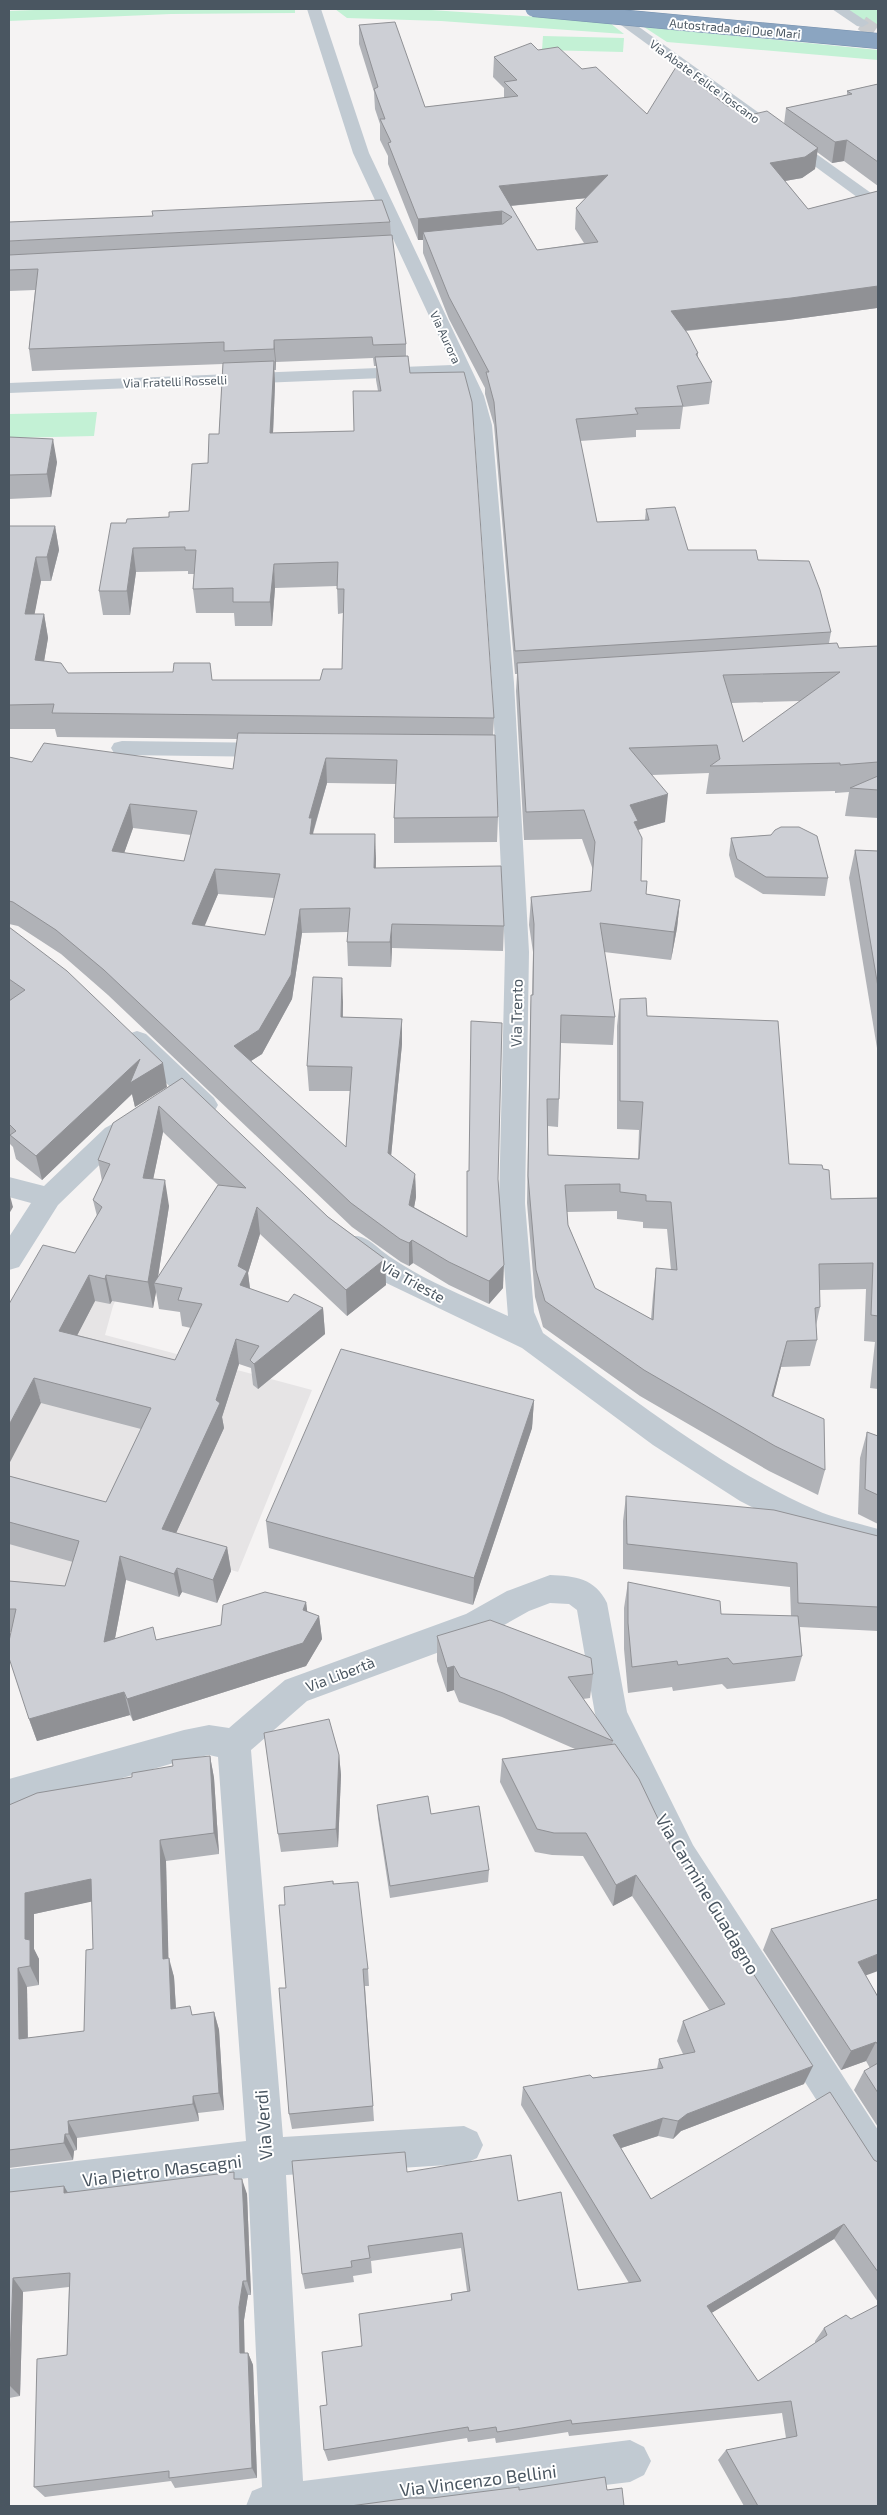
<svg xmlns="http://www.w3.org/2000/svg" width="887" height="2515" viewBox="0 0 887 2515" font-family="'Exo 2',sans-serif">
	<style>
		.education { fill: #e6e4e5 }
		.green { fill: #c3f1d5 }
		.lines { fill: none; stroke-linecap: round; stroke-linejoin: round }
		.minor-tunnel { stroke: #caccce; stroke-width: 15; stroke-dasharray: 15 8; stroke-linecap: butt }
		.minor { fill: #c1cad2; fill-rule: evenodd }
		.motorway-bridge-casing { stroke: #7690ad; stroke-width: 16; stroke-linecap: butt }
		.motorway-bridge { stroke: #8ba5c1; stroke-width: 15 }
		.wall { fill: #b0b2b7; fill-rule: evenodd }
		.shaded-wall { fill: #909195 }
		.building { fill: #cdcfd5; stroke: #909195; fill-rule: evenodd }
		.labels { text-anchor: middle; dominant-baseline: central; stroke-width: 4; stroke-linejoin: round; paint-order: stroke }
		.far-street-label { font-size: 12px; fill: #4a5661; stroke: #fff }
		.street-label { font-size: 15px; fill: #4a5661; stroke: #fff }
		.near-street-label { font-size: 18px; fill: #4a5661; stroke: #fff }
	</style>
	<rect width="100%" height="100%" fill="#f5f3f3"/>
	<polygon class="education" points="130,1268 113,1306 105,1335 312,1390 238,1572 88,1528 70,1609 9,1604 9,1317"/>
	<g class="green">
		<polygon points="60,9 295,9 295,13 171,14 9,21 9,11"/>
		<polygon points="335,9 416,9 554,18 610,23 624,34 441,21 347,18"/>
		<polygon points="845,9 878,9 878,26 862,20"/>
		<polygon points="644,27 878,50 878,60 667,42"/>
		<polygon points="543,36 624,38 623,52 542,50"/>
		<polygon points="97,412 94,436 9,438 9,414"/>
	</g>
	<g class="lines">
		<polyline class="minor-tunnel" points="862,23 878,34"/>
		<g class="minor">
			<path d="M307,9h14l48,144 115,243 8,29 22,258 15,269 -4,251 9,109 9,21c84,61 178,136 273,177 20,9 42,13 62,19v26l-79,-24 -59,-30 -87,-56 -131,-97 -142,-68 -35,-28 -4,-7 4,-7c16,-6 25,3 37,13 37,28 83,45 126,65l-9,-113 6,-251 -13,-269 -18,-258 -8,-29 -9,-21 -448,18v-10l443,-18 -99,-212z"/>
			<polygon points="599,9 614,9 878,198 878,210 872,208"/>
			<polygon points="832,9 848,9 869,23 862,27 857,26"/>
			<polygon points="122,741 272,743 280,745 283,750 280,755 272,757 122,755 114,753 111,748 114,743"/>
			<polygon points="137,1031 146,1034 214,1098 218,1105 214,1112 205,1114 196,1112 128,1046 124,1040 128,1034"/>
			<polygon points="135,1112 144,1115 148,1122 144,1129 123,1142 58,1205 19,1267 9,1270 9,1237 31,1203 9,1197 9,1177 44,1186 105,1128"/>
			<path d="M550,1575c25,1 45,3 57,28l20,109 66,133 185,285v52l-13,-6 -196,-307 -74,-155 -18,-104 -8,-6 -19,-1 -21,8 -41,23 -181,67 -56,49 32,387 181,-11 13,6 6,13 -6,13 -13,6 -178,11 17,306 327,-41 14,7 7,14 -7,14 -14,7 -198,24h-186l6,-15 10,-4 -14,-309 -239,29v-38l237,-28 -28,-384 -9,-2 -25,5 -175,51v-32l175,-49 25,-5 20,3 56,-48 181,-66 41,-23z"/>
		</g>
		<g class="motorway-bridge-casing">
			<polyline id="motorway-bridge" points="533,9 878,41"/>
		</g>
		<use href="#motorway-bridge" class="motorway-bridge"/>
	</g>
	<g class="wall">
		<path d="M359,25l66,82 79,-9v-10l-11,-11 1,-20 44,-7 44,19 65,45 79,-9 24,10 34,9 2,-16 61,-13v-4l31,-7v102l-34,-25 -12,2 -15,-11 -2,17 -13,9 -17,3 23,28 70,-18v118l-1,-1 -89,12 -102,11 12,22v5l14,24 -3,22 -26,3 -3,22 -44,1v7l-56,4 17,81 48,-2 1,-11 42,41 70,10 73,72 -2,11 10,5 39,-2v172l-33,-2 4,-24 -14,1v-2l-129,3 3,-21 -57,2 13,47 -27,8 3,51 5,13 34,6 -3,28 -6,32 -67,-8 11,65 -2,28 -52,-2 -3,84 -10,-1v29l90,4 1,-29 -22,-1v-103l3,-27 27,17 142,148 42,35 47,-1v191l-8,-1 5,-46 -11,-1 2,-52 -46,1v17l-4,19 1,14 -7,26 -29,1 -8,30 52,73 -7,25 -49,-24 -129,-75 -97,-69 -8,-30 -8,-94 3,-181 1,-27h1l1,-43 -4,-27 2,-28 60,-6 2,-21 -11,-31 -58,1 -8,-149 1,-17h-2l-21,-249 -9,-31v-6l-36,-69 -26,-66v-13h-5l-30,-76v-8l-8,-16v-16l-5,-15 -1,-17 -15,-48zM586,198l-10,10 -1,21 9,14 -47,7 -26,-44zM800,701l-57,41 -12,-39zM617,1211v8l26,3v6l24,1 4,41 -15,-2 -3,27 -2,24 -56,-31 -27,-63 -1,-13z"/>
		<path d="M390,222l1,13 15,109v12l88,362 -1,17 5,82 -1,25 -103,1v-25l2,-34 -69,-1 -14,51 63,24v10l128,58 -1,25 -111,-3 -1,19 -43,-1 -1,-24 1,-10 -46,1 -10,66 -30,55 -11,7 95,86 4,-56h-41l-2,-25 36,-64v15l59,2v25l-11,112 24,18 1,23 -2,10 53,30v-66l31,8 5,109 -14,16 -40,-19 -36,-22 -4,3 -8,-4 -49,-35 -244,-232 -47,-41 -43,-28 -9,-2v1v-168l23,5 201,7 4,-30 -180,-2 -2,-8h-46v-203h46l4,24 -8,31h-10l-7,33h10l4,24 -4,23 24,12 144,7h108l22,-11 1,-56 -5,1 -1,-28 -62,2 -3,38h-37l-1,-13h-38l-3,-24 1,-15h-6v-3l-52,1 -6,43h-27l-4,-24 27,-68 43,-6 20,-6 30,-77 4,-70 -191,7 -3,-22 6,-59 -26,1v-50zM373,358l1,8h2v14l2,11 -24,40 -81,2 2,-49 -1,-14h2v-8zM133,828l58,7 -7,26 -60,-8zM218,894l56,4 -9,37 -61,-9z"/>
		<polygon points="9,437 57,462 51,497 9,499"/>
		<polygon points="771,835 828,878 825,896 763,894 735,877 729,855 731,838"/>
		<polygon points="855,850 878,851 878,1054 849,878"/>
		<polygon points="9,927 167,1087 135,1107 132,1094 42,1180 16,1159 13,1147 9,1143 9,1001 10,1001 9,1000"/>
		<path d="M182,1078l146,139 57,42 1,26 -39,31 -87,-82 -12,39 2,16 38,13 35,6 2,26 -67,55 -5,-4 -2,-17 -12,-4 -17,53 2,11 -48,105 51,14 4,24 -14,32 -35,-11 -3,5 -53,-17 -11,58 41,2 65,-15 85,-23 1,10 12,4 3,23 -16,27 -173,55 -3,-6 -93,26 -8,-22 -18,-87h-2v-51l56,5 8,-24 -64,-18v-68l97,26 35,-73 -100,-26 -32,-99 66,-51 22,-37 -4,-16 9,-19 -4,-21zM163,1132l55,53 -60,92 11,-71 -16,-27zM156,1292l3,17 21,3 2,14 9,2 -16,32 -98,-25 18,-34 15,3 2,-3 41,7z"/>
		<polygon points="534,1400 532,1428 473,1605 269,1548 266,1521"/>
		<polygon points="867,1432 878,1436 878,1524 858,1514 860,1458"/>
		<polygon points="626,1496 878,1536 878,1631 800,1627 802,1656 795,1681 727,1689 722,1684 673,1691 672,1687 628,1693 624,1649 624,1608 628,1582 721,1614 791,1616 790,1587 623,1569 623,1521"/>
		<polygon points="437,1636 593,1674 590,1698 583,1699 613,1741 612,1744 672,1848 804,2084 681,2131 673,2139 658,2136 621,2148 651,2199 874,2160 878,2162 878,2302 834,2239 711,2313 758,2381 815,2343 815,2341 824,2328 846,2315 878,2506 744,2506 718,2460 726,2450 786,2438 782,2413 569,2436 568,2432 496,2443 495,2438 468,2442 467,2438 328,2461 324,2450 327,2405 362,2346 451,2300 451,2294 467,2291 461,2248 371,2261 372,2273 353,2276 354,2282 305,2289 302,2274 407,2172 518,2201 578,2290 629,2283 521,2105 523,2087 657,2069 659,2059 683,2054 677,2041 683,2021 710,2011 632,1896 613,1906 583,1856 552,1855 535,1852 500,1782 502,1759 575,1749 502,1717 459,1702 454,1690 447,1692 437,1661"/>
		<polygon points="339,1755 341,1775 338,1847 281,1852 278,1834"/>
		<path d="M210,1756l4,22 5,76 -53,7 2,97 6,19 2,31 16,7 22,-3 5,18 5,80 -26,3 1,8 -122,17v12l-3,1 -1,9 -64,8v-362l123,-29zM92,1901l1,48 -9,82 -56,7 -1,-51 12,-2v-26l-5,-10v-35z"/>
		<polygon points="377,1805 431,1814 489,1870 488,1882 390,1898 378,1818"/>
		<polygon points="333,1881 334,1884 368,1969 369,1986 365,1986 374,2121 292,2129 289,2114 285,1905"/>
		<polygon points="771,1929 866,1976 878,1997 878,2127 854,2090 864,2071 870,2068 866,2061 841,2070 763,1950"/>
		<polygon points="236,2179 247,2194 251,2295 248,2295 244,2320 244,2353 248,2353 253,2365 257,2478 175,2488 171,2481 45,2497 34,2487 67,2355 69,2287 23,2292 20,2396 9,2398 9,2192 68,2192"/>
	</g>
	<g class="shaded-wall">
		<polygon points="847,140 844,161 832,163 835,142"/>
		<polygon points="818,148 815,169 802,178 767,184 770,163"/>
		<polygon points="608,175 607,196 499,207 499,186"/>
		<polygon points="502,211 502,232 423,232 423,240 418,240 418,219"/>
		<polygon points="878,286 878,300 877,308 788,320 670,332 671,311"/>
		<polygon points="274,340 276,362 276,370 274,349"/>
		<polygon points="274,361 275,384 272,457 270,433"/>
		<polygon points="53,439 57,462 51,497 47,474"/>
		<polygon points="55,526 59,550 51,581 47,557"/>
		<polygon points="133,548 136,572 130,615 127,591"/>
		<polygon points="36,557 41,581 30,638 25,614"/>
		<polygon points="274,564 275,588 272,626 270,602"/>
		<polygon points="44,614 48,638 40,685 35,660"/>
		<polygon points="326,758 327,783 313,832 314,843 311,858 309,818"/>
		<polygon points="668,794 665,822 637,830 630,805"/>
		<polygon points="130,804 133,828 116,876 112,851"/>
		<polygon points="375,834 376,858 375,893 374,868"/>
		<polygon points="215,869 218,894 195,949 192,924"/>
		<polygon points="680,900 677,928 671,960 674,932"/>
		<polygon points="300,909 302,933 292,999 262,1054 237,1070 234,1046"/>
		<polygon points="392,924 392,948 391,967 390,942"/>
		<polygon points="342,978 343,1002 342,1041 341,1017"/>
		<polygon points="402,1019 402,1044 389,1177 388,1153"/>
		<polygon points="140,1059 163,1063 167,1087 135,1107 132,1094 42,1180 36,1156"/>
		<polygon points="159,1106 163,1132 148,1204 143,1178"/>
		<polygon points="415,1174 416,1197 410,1229 409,1205"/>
		<polygon points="165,1180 169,1206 157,1283 154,1283 156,1292 153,1308 148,1282"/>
		<polygon points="9,1192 13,1207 9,1214"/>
		<polygon points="257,1207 260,1234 248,1273 251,1297 240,1285 238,1266"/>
		<polygon points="412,1240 413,1263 409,1266 409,1243"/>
		<polygon points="385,1259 386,1285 347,1316 346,1290"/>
		<polygon points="504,1265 503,1288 489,1304 489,1281"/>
		<polygon points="89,1275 95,1301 66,1357 59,1331"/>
		<polygon points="106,1275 112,1301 110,1304 105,1279"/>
		<polygon points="323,1308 325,1334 258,1389 254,1364"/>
		<polygon points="236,1339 239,1364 222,1417 224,1428 167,1553 162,1529 216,1400"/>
		<polygon points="787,1341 781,1367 767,1422 772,1396"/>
		<polygon points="34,1378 41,1403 9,1464 9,1425"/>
		<polygon points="534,1400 532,1428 473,1605 474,1578"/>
		<polygon points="227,1547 231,1571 217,1603 213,1580"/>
		<polygon points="120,1556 126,1580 110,1665 104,1642"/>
		<polygon points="177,1568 182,1592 179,1597 174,1574"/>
		<polygon points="306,1602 309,1625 303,1610"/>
		<polygon points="319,1616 322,1639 306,1666 133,1721 127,1699"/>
		<polygon points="454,1666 454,1690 447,1692 447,1668"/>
		<polygon points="124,1692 130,1715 37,1741 29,1719"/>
		<polygon points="339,1755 341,1775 338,1847 336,1829"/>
		<polygon points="210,1756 214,1778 219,1854 214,1833"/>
		<polygon points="160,1840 166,1861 169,1978 163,1959"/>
		<polygon points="636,1875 632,1896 613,1906 616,1885"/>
		<polygon points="91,1879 99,1900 34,1914 34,1949 39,1959 39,1985 30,1966 25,1939 25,1893"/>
		<polygon points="878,1954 878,1971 848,1982 858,1962"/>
		<polygon points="169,1958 174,1977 177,2027 171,2009"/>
		<polygon points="18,1968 27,1987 28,2057 19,2039"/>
		<polygon points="214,2012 219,2030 224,2110 219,2093"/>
		<polygon points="876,2042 866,2061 841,2070 851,2051"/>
		<polygon points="813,2066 804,2084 681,2131 673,2139 678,2121 687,2114"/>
		<polygon points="193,2096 198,2113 199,2121 193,2104"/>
		<polygon points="663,2118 658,2136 609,2152 613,2135"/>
		<polygon points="68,2121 77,2138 77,2150 69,2134"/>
		<polygon points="65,2134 74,2151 73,2160 64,2143"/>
		<polygon points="242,2179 247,2194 251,2295 247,2281"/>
		<polygon points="64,2186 73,2201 64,2193"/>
		<polygon points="844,2224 834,2239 700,2320 707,2306"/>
		<polygon points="13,2278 23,2292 20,2396 9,2385"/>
		<polygon points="243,2281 248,2295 244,2320 245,2365 240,2353 239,2307"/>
		<polygon points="248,2353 253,2365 257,2478 252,2468"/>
	</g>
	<g class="building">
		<path d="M395,22l30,85 93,-11 -14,-14 13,-2 -23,-23 37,-14 7,7 20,-3 24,22 14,-2 51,47 29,-47 50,38 5,3 9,-2 10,9 17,-4 51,37 -13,9 -35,6 38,46 70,-18v95l-87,12 -120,13 17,23 10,19 -2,1 16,28 -35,4 6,20 -48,2 3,6 -62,5 21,103 52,-2 -3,-11 29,-2 13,43h68l2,10 51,1 11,29 11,42 -316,19 -21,-249 -8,-30h3l-40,-75 -26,-65 80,-8 9,-7 -10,-6 -84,8 -30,-76 3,-1 -11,-23h5l-11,-30 4,-2 -19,-62zM608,175l-32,33 22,34 -61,8 -38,-64z"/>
		<polygon points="878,84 878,162 847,140 835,142 786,108 852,94 847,91"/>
		<polygon points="382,200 390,222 9,241 9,222 153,216 152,211"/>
		<polygon points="392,235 406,344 373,345 372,337 274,340 274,349 224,351 224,342 29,349 38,269 9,270 9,255"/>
		<polygon points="408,356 410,373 464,372 472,402 494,718 52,713 54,704 9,705 9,526 55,526 47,557 36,557 25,614 44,614 35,660 61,663 68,673 173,672 174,663 210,663 212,680 320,680 323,669 342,669 344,589 337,589 338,562 274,564 270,602 233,602 233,588 193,589 196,550 185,550 185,547 133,548 127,591 99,591 111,523 126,523 127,519 169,517 169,512 189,511 192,464 208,463 209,434 219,434 223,363 274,361 270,433 354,431 353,391 381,391 375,357"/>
		<polygon points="9,437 53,439 47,474 9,475"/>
		<path d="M837,643l2,5 39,-2v116l-38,3v-2l-130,3 10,-7 -3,-14 -88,3 39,46 -38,11 8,16 -4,1 8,16 -1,43h6l-1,13 34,6 -6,32 -74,-9 15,94 -54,-2 -2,84h-12l1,56 91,4 4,-57 -23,-1v-102l26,-1 1,18 131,5 11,143 33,1 1,4 6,1 2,29 47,-1v118l-7,-1 2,-52 -54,1 1,43 -5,1 2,32 -30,1 -15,55 52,23 1,51 -50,-24 -131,-76 -99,-69 -9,-31 -8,-94 3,-181h2l1,-71 -3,-27 60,-6 4,-49 -11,-32 -58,2 -9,-149zM840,672l-97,70 -20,-67zM620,1184v8l26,3v6l25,1 6,68 -21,-2 -3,52 -58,-32 -27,-63 -3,-40z"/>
		<path d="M238,733l257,2 3,82 -104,1 3,-58 -71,-2 -17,60h3l-2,16h65l-1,34 127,-2 3,60 -112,-2 -2,18h-43l3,-34 -50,1 -9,66 -32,55 -25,16 112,101 6,-80 -45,-1 6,-89 29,1 -1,39 61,2 -14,134 27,21 -6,31 58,32v-66h2l2,-150 31,2 -4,156 6,86 -15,16 -40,-19 -37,-22 -3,3 -9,-4 -49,-36 -247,-233 -48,-40 -43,-28 -4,-1v-144l23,5 12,-19 189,26zM130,804l67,7 -13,50 -72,-10zM215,869l65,5 -15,61 -73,-11z"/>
		<polygon points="878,776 878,790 850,788"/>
		<polygon points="781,827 799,827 817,836 828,878 766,877 737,859 731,838 771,835 775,830"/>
		<polygon points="855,850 878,851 878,987"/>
		<polygon points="9,927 67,971 163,1063 130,1083 140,1059 36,1156 10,1135 16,1131 9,1124 9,1001 25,990 9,979"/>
		<path d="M182,1078l146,139 57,42 -39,31 -89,-83 -19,59 9,5 -7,14 48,17 6,-8 29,14 -69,56 -4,-4 9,-14 -23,-7 -20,61 4,3 -58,126 65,18 -14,33 -36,-12 -3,6 -54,-18 -16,86 49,-15 3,13 65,-15 2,-20 42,-13 41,10 -3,8 16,6 -16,27 -176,56 -3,-7 -95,27 -20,-61v-17l7,-32h-7v-28l56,5 14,-45 -70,-19v-46l97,26 45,-94 -117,-30 -25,47v-121l34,-59 32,8 27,-46 -9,-7 17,-36 -12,-4 15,-37zM159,1106l87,82 -28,-3 -64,98 28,5 -4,12 24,4 -27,56 -116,-29 30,-56 16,4 1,-4 42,7 17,-102 -22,-2z"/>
		<polygon points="341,1349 534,1400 474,1578 266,1521"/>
		<polygon points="867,1432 878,1436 878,1495 865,1489"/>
		<polygon points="626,1496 774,1510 878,1536 878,1607 798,1603 797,1563 627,1544"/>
		<polygon points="628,1582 720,1601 721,1614 798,1616 802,1656 733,1664 728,1658 678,1665 677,1661 632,1667 628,1623"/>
		<polygon points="490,1620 591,1658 593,1674 568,1677 613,1741 503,1693 460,1677 454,1666 447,1668 437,1636"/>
		<polygon points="329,1719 339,1755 336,1829 278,1834 264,1733"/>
		<polygon points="615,1744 639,1779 672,1848 813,2066 687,2114 678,2121 663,2118 613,2135 651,2199 830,2092 874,2160 878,2162 878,2272 844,2224 707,2306 758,2381 827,2335 824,2328 846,2315 851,2319 878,2305 878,2506 756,2506 758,2506 726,2450 797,2436 791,2401 572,2424 571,2420 497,2432 496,2427 469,2431 468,2427 324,2450 320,2406 327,2405 322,2352 362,2346 359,2314 452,2300 451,2294 470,2291 462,2233 368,2246 370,2258 351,2261 352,2267 302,2274 292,2161 405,2152 407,2172 511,2155 518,2201 561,2192 578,2290 641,2281 523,2087 590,2075 593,2078 663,2068 659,2059 695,2052 683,2021 725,2004 636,1875 616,1885 586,1833 554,1833 537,1829 502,1759"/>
		<path d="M210,1756l4,77 -54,7 3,119 6,-1 2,51 19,-3 2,9 22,-3 5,81 -26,3v8l-125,17 1,13h-4l-1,9 -55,7v-345l28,-12 95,-16v-4l41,-7 -1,-6zM91,1879l2,70 -7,1 -2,81 -65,8 -1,-71 12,-2v-26l-5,-1v-46z"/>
		<polygon points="428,1796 431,1814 479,1806 489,1870 390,1886 377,1805"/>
		<polygon points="333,1881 333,1884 358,1882 368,1969 363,1969 373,2106 289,2114 279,1988 286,1988 279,1905 285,1905 284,1887"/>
		<polygon points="878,1899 878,1954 858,1962 878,1997 878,2045 876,2042 851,2051 771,1929"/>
		<polygon points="878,2063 878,2093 864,2071"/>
		<polygon points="234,2172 234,2179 242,2179 247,2281 243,2281 239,2307 240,2353 248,2353 252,2468 169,2478 169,2471 34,2487 37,2359 67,2355 70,2273 13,2278 9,2385 9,2192 64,2186 64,2193"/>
		<polygon points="605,2477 607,2490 622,2488 624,2506 350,2506 410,2498 432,2498 519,2487 519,2490"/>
	</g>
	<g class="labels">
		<g class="far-street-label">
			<text transform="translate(735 28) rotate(5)">Autostrada dei Due Mari</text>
			<text transform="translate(705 81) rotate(36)">Via Abate Felice Toscano</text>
			<text transform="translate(446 337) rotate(65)">Via Aurora</text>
			<text transform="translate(175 381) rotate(-2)">Via Fratelli Rosselli</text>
		</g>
		<g class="street-label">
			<text transform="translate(516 1013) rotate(-89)">Via Trento</text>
			<text transform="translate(413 1281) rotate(29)">Via Trieste</text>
			<text transform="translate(340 1674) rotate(-21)">Via Libertà</text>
		</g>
		<g class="near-street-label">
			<text transform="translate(708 1894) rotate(59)">Via Carmine Guadagno</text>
			<text transform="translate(263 2125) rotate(-94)">Via Verdi</text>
			<text transform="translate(162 2170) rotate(-7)">Via Pietro Mascagni</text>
			<text transform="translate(478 2480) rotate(-7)">Via Vincenzo Bellini</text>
		</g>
	</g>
	<rect width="887" height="2515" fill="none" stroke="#4a5661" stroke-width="20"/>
</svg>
